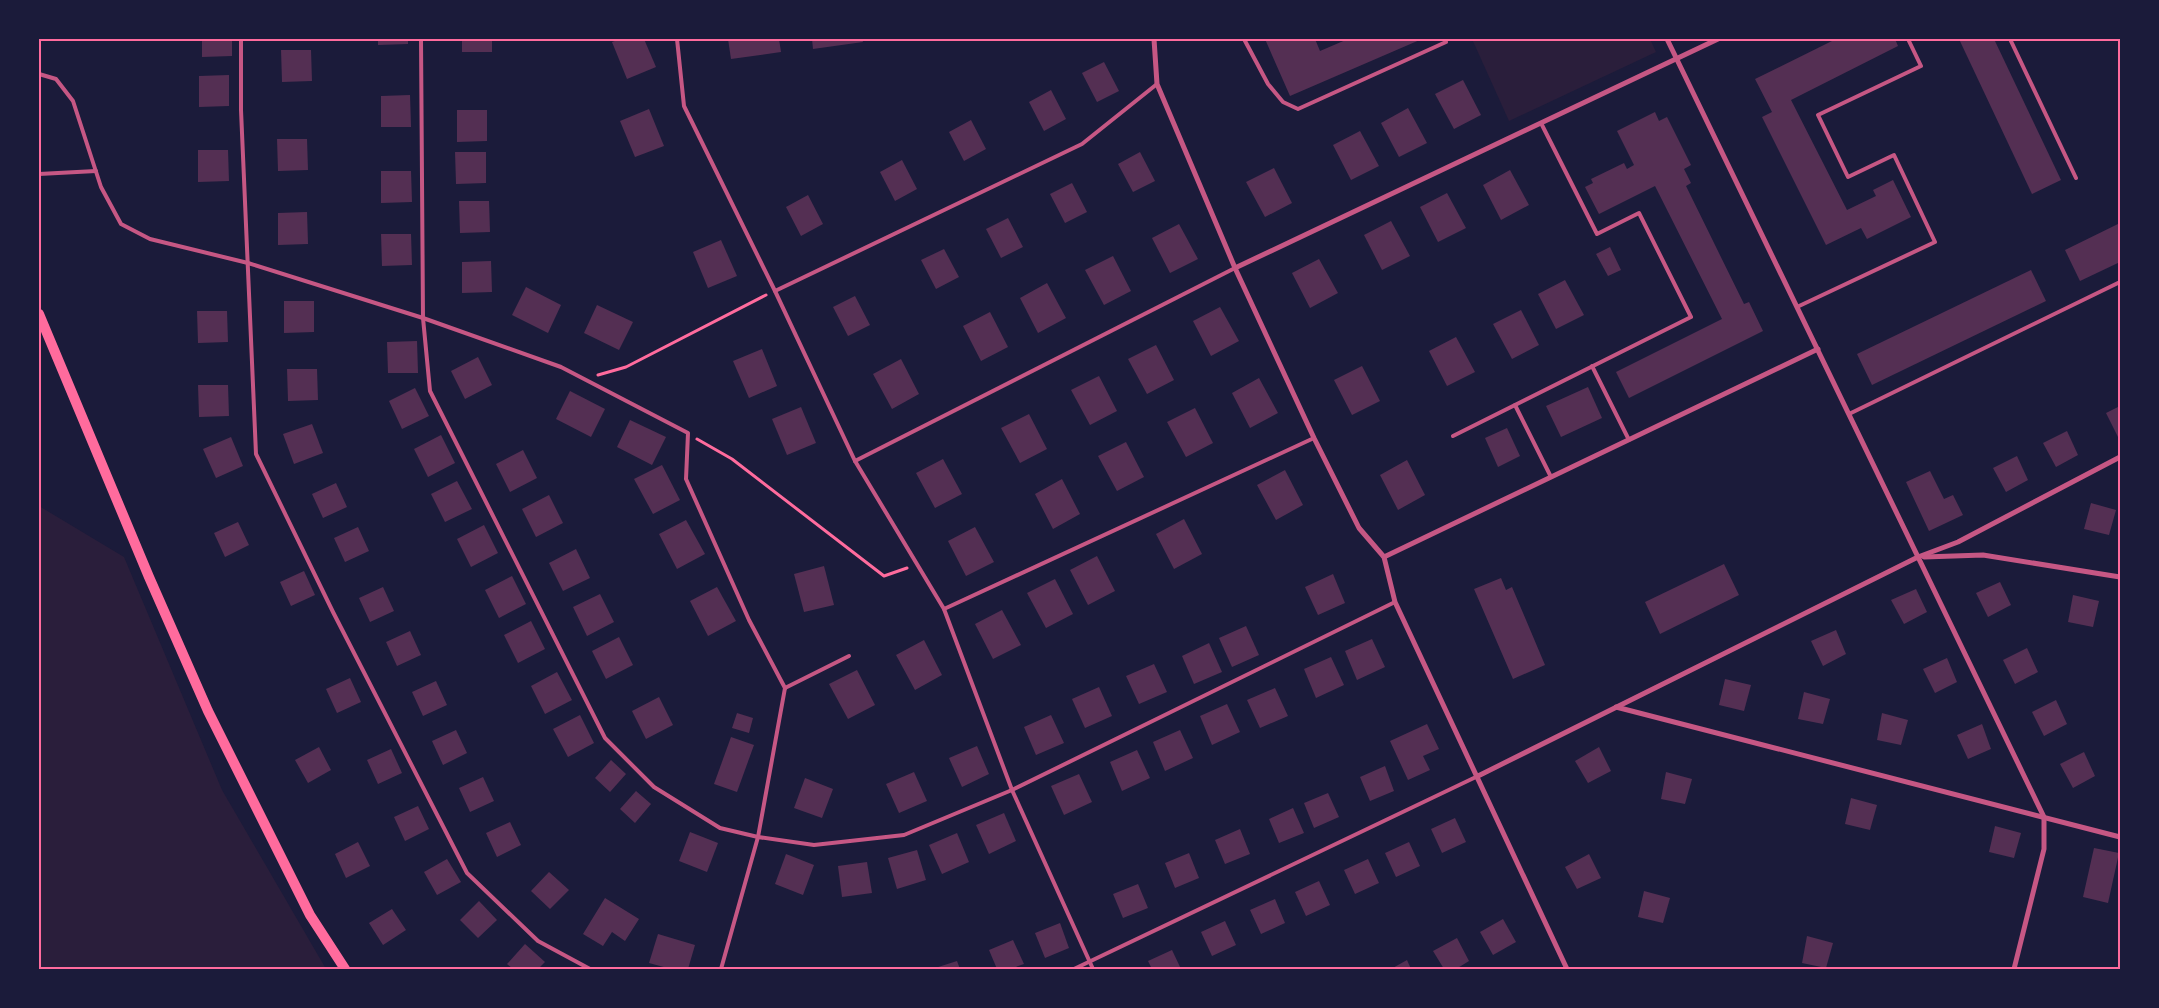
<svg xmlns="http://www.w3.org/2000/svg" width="2159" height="1008" viewBox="0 0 2159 1008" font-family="Ubuntu,sans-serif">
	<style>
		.green { fill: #2a1e3b }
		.building { fill: #542f53 }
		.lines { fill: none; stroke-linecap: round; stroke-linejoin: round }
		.path { stroke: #ff6b9d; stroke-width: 3 }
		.service { stroke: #c65784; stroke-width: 4 }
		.minor { stroke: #c65784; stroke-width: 5 }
		.secondary { stroke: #ff6b9d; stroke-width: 10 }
		.neatline { fill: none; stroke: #ff6b9d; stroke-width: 2 }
	</style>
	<rect width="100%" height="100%" fill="#1b1b3a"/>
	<g class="green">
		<polygon points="1472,39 1650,39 1656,52 1509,121"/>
		<polygon points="39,506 124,557 222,790 326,969 39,969"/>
	</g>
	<g class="building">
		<polygon points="202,39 232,39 232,56 202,57"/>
		<polygon points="378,39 408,39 408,44 378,45"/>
		<rect x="462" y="39" width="30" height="13"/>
		<polygon points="620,39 644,39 656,67 627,79 612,42"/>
		<polygon points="728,39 779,39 781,52 731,59"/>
		<polygon points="812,39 862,39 863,42 813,49"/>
		<polygon points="1265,39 1315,39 1320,51 1348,39 1422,39 1290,96"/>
		<polygon points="1836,39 1895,39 1898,46 1791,100 1847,210 1876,196 1873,190 1893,180 1911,217 1867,239 1861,228 1826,245 1762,117 1772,112 1755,79"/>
		<polygon points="1959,39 1994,39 2061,180 2032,194"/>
		<polygon points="281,50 311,50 312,81 282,82"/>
		<polygon points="1104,62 1119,91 1097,102 1082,73"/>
		<polygon points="229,75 229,106 199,107 199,76"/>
		<polygon points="1463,80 1481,115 1454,129 1435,94"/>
		<polygon points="1051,90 1066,119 1044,131 1029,102"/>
		<polygon points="410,95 411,127 381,127 381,96"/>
		<polygon points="1408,108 1427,143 1399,157 1381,123"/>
		<polygon points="649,109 664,146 635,157 620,121"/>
		<polygon points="457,110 487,110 487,141 457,142"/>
		<polygon points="1655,112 1659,121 1667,117 1691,165 1684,169 1691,183 1686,186 1744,304 1749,302 1763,331 1629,398 1616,372 1722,319 1655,186 1599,214 1585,187 1593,183 1591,179 1624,163 1627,169 1634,165 1617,131"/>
		<polygon points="971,120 986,149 964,161 949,132"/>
		<polygon points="1360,131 1379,166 1351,180 1333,145"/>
		<polygon points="277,139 307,139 308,170 278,171"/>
		<polygon points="198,150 228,150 229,181 198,182"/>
		<polygon points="455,152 486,152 486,183 456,184"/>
		<polygon points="1140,152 1155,181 1133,192 1118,164"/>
		<polygon points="902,160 917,189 895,201 880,172"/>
		<polygon points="1274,168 1292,203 1265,217 1246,182"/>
		<polygon points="1510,170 1529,205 1501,220 1483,185"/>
		<polygon points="381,171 411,171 412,202 381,203"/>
		<polygon points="1072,183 1087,212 1065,223 1050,194"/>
		<polygon points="1447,193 1466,228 1438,242 1420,207"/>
		<polygon points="808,195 823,224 801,236 786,207"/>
		<polygon points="459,201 489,201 490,232 460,233"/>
		<polygon points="307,212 308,244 278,245 278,213"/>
		<polygon points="1008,218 1023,247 1001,258 986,229"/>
		<polygon points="1391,221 1410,256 1382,270 1364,235"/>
		<polygon points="2120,223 2120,262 2080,281 2065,250"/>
		<polygon points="1179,224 1198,259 1170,273 1152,238"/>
		<polygon points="381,234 411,234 412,265 382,266"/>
		<polygon points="721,240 737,276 708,288 693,252"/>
		<polygon points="1610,247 1621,270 1608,276 1596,254"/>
		<polygon points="944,249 959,277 936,289 921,260"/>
		<polygon points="1113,256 1131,291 1104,305 1085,270"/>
		<polygon points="1319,259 1338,293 1310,308 1292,273"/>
		<polygon points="491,261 492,292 462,293 462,262"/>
		<polygon points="2031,270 2046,301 1872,385 1857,354"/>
		<polygon points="1565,280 1584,315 1556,329 1538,294"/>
		<polygon points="1047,283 1066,318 1038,333 1020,298"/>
		<polygon points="526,287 561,305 548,333 512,315"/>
		<polygon points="855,296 870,325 848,336 833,307"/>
		<polygon points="284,301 314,301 314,332 284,333"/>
		<polygon points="597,305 633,322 619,350 584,333"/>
		<polygon points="1220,307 1239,341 1211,356 1193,321"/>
		<polygon points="1521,310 1539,345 1512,359 1493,324"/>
		<polygon points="197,311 227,311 228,342 198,343"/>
		<polygon points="990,312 1008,347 981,361 963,326"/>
		<polygon points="1456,337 1475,372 1447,386 1429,351"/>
		<polygon points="417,341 418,373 388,373 387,342"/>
		<polygon points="1156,345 1174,380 1147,394 1128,359"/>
		<polygon points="762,349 777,386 749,398 733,361"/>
		<polygon points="478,357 492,385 465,399 451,371"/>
		<polygon points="901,359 919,394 892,409 873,374"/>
		<polygon points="1362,366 1380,401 1352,415 1334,380"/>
		<polygon points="287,369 317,369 318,400 288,401"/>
		<polygon points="1099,376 1117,411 1090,425 1071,390"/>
		<polygon points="1259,378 1278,413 1250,428 1232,393"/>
		<polygon points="198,385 228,385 229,416 199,417"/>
		<polygon points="1588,387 1602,418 1561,437 1546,406"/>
		<polygon points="415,388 429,416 402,429 389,401"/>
		<polygon points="570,391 605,409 591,437 556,419"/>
		<polygon points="2120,406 2120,436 2118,437 2106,413"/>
		<polygon points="801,407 816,443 787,455 772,419"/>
		<polygon points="1195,408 1213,443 1186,457 1167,422"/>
		<polygon points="1029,414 1047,449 1020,463 1001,428"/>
		<polygon points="630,420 666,437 652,465 617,447"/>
		<polygon points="312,424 323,453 294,464 283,434"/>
		<polygon points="1507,428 1520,456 1498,467 1485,438"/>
		<polygon points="2067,431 2078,455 2056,467 2043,443"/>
		<polygon points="441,435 455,463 428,477 414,449"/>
		<polygon points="231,437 243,466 216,478 203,449"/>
		<polygon points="1126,442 1144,477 1117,491 1098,456"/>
		<polygon points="523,450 537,478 510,492 496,464"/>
		<polygon points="2017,456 2028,480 2006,492 1993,468"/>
		<polygon points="943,459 962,494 935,508 916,473"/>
		<polygon points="1407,460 1425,495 1398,510 1380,475"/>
		<polygon points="662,465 680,500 653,514 634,479"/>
		<polygon points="1285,470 1303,505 1276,520 1257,485"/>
		<polygon points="1930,471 1944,499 1953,495 1963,515 1929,531 1906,482"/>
		<polygon points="1062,479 1080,514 1053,529 1035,494"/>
		<polygon points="457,481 472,509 445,522 431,494"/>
		<polygon points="336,483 347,507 323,518 312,494"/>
		<polygon points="549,495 563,523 536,537 522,509"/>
		<polygon points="2091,503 2116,510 2109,535 2084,529"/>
		<polygon points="1184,519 1202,554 1174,569 1156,534"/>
		<polygon points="686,520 705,554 677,569 659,534"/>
		<polygon points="238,522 249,545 225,557 214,533"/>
		<polygon points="484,525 498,553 471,567 457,539"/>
		<polygon points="358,527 369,551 345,562 334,538"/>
		<polygon points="975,527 994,562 966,576 948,541"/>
		<polygon points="576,549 590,578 563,591 549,563"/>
		<polygon points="1097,556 1115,591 1088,605 1070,570"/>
		<polygon points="1724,564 1739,595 1660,634 1645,602"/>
		<polygon points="824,566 834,605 804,612 794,574"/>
		<polygon points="304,571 315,595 291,606 280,582"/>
		<polygon points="1333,574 1345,603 1318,615 1305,587"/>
		<polygon points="512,576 526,604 499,618 485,590"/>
		<polygon points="1501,578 1506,590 1512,587 1545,665 1513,679 1474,589"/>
		<polygon points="1055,579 1073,614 1046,628 1027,593"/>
		<polygon points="2000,582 2011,605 1988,617 1976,593"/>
		<polygon points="383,587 394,611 370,622 359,598"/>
		<polygon points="717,587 736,621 708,636 690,601"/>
		<polygon points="1916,589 1927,612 1904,624 1891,600"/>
		<polygon points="600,594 614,622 587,636 573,607"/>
		<polygon points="2073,595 2099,601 2093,627 2068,622"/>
		<polygon points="1002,610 1021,645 993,659 975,624"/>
		<polygon points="531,621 545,649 518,663 504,635"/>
		<polygon points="1246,626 1259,655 1232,667 1219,638"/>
		<polygon points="1836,630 1846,654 1823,666 1811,641"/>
		<polygon points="410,631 421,655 397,666 386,642"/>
		<polygon points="619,637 633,665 606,679 592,651"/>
		<polygon points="1372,639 1385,667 1357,680 1345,651"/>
		<polygon points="924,640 942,675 915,690 896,655"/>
		<polygon points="1209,643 1222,672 1194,684 1182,656"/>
		<polygon points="2027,648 2038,672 2015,684 2003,660"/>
		<polygon points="1331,657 1344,685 1316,698 1304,669"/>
		<polygon points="1947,658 1957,682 1935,693 1923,669"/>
		<polygon points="1154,664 1167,692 1139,704 1126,676"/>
		<polygon points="857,670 875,705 848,719 829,684"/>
		<polygon points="557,672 572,700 545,714 531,686"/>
		<polygon points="350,678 361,702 337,713 326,689"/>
		<polygon points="1725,679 1751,685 1744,711 1719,705"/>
		<polygon points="436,681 447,705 423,716 412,692"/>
		<polygon points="1099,687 1112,716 1085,728 1072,699"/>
		<polygon points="1275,688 1288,716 1260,728 1247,700"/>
		<polygon points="1804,692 1830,699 1823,724 1798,719"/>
		<polygon points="659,697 673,725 646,739 632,711"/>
		<polygon points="2056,700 2067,724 2044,736 2032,712"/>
		<polygon points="1227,704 1240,732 1212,745 1200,716"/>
		<polygon points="737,713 753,718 749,733 732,728"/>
		<polygon points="1882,713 1908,720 1901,745 1877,740"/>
		<polygon points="580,715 594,743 568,757 553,729"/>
		<polygon points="1051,715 1064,743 1036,755 1024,727"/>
		<polygon points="1427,724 1439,749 1423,756 1430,770 1408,780 1390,741"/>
		<polygon points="1982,724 1991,749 1968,759 1957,735"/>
		<polygon points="456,730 467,753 443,765 432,741"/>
		<polygon points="1180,730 1193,758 1165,771 1153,742"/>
		<polygon points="731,737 754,745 737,792 714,784"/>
		<polygon points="977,746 989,774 962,787 949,758"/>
		<polygon points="319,747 331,770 308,783 295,760"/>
		<polygon points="1599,747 1611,771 1588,783 1575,761"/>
		<polygon points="391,749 402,773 378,784 367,760"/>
		<polygon points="1137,750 1150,778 1122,791 1110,762"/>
		<polygon points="2084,752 2095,776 2073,788 2060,764"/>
		<polygon points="611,760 626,774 610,792 595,778"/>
		<polygon points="1385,766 1394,791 1370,801 1360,777"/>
		<polygon points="914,772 927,801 899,813 886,784"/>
		<polygon points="1666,772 1692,779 1685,804 1661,799"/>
		<polygon points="1079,774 1092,802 1064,815 1051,786"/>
		<polygon points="483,777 494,801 470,812 459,788"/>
		<polygon points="805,778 833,789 822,818 794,808"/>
		<polygon points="636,791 651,804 635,823 620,809"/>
		<polygon points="1328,793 1339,817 1314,828 1304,803"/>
		<polygon points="1851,798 1877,805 1870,830 1845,824"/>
		<polygon points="418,806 429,829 405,841 394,817"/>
		<polygon points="1293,808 1304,833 1279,843 1269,819"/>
		<polygon points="1004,813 1016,841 989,854 976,825"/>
		<polygon points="1455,818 1466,842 1442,853 1431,829"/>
		<polygon points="510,822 521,845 497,857 486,833"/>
		<polygon points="1995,826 2021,833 2014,858 1989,852"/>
		<polygon points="1240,829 1250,854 1225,864 1215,840"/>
		<polygon points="690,832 718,843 707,872 679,861"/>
		<polygon points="957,833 969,862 942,874 929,845"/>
		<polygon points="358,842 370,866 346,878 335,854"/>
		<polygon points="1409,842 1420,866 1396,877 1385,853"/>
		<polygon points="2094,848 2119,853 2108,903 2083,897"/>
		<polygon points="917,850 926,880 897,889 888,858"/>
		<polygon points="1189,853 1199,878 1175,888 1165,863"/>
		<polygon points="786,854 814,865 803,895 775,884"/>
		<polygon points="1589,854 1601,878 1577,889 1565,867"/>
		<polygon points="447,859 461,882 437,895 424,872"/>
		<polygon points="1368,859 1379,883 1355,894 1344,870"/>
		<polygon points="867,862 872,893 842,897 838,866"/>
		<polygon points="549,872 569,890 550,909 531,891"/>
		<polygon points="1319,881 1330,905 1306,916 1295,892"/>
		<polygon points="1138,884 1148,908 1123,918 1113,894"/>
		<polygon points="1644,891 1670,898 1663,923 1638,917"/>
		<polygon points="605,898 639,919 625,941 612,932 603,946 583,934"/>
		<polygon points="1275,899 1285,923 1261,934 1250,910"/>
		<polygon points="479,901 497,920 478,938 460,920"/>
		<polygon points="392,909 406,930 383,945 369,923"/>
		<polygon points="1503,919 1516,942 1493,955 1480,932"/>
		<polygon points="1225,921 1236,945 1212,956 1201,932"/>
		<polygon points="1060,923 1069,948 1045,958 1035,933"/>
		<polygon points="658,934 695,945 688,969 671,969 649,963"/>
		<polygon points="1807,936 1833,943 1826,968 1802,963"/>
		<polygon points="1457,938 1469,961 1456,969 1444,969 1433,951"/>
		<polygon points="1013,940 1024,964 1010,969 997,969 989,950"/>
		<polygon points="525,944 545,962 538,969 513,969 507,964"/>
		<polygon points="1172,950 1181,969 1152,969 1148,961"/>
		<polygon points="1407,960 1411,969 1391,969"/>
		<polygon points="957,961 960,969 932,969"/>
	</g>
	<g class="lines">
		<g class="path">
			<polyline points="598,375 626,367 766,295"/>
			<polyline points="697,439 732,459 884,576 907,568"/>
		</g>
		<g class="service">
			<polyline points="241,39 241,110 256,454 333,612 467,873 538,941 590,969"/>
			<polyline points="421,39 423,318 430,391 605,738 654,787 720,828 758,837 814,845 904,835 1012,790 1395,602"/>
			<polyline points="677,39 684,106 775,291 855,461 944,609 1012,790 1093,969"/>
			<polyline points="1244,39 1268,84 1283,102 1298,109 1446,42"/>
			<polyline points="2010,39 2076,178"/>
			<polyline points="39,74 56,79 73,101 101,187 121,224 150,239 248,263 423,318 561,367 688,433 686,479 749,620 785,688"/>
			<polyline points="39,174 96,171"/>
			<polyline points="775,291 1082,144 1157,84"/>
			<polyline points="1797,307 1935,242 1894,155 1848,177 1818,115 1921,66 1908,39"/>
			<polyline points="1592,366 1629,440"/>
			<polyline points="1515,405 1551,477"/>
			<polyline points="1849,414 2120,282"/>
			<polyline points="1453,436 1691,317 1639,213 1597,234 1541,123"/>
			<polyline points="855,461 1235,268"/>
			<polyline points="944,609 1314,438"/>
			<polyline points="785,688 849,656"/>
			<polyline points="721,969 758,837 785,688"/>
			<polyline points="1074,969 1478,776"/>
		</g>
		<g class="minor">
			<polyline points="1154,39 1157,84 1235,268 1314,438 1359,528 1384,557 1395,602 1567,969"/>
			<polyline points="1667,39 2044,817 2044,849 2014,969"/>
			<polyline points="1235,268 1718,39"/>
			<polyline points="1384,557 1818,349"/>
			<polyline points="1924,557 1983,555 2120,577"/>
			<polyline points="1616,707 2120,837"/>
			<polyline points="1478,776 1918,557 1958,542 2120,457"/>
		</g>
		<polyline class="secondary" points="39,314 149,577 208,711 310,915 345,969"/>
	</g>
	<rect width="2159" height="1008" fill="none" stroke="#1b1b3a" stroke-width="80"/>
	<rect x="40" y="40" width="2079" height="928" class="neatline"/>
</svg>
